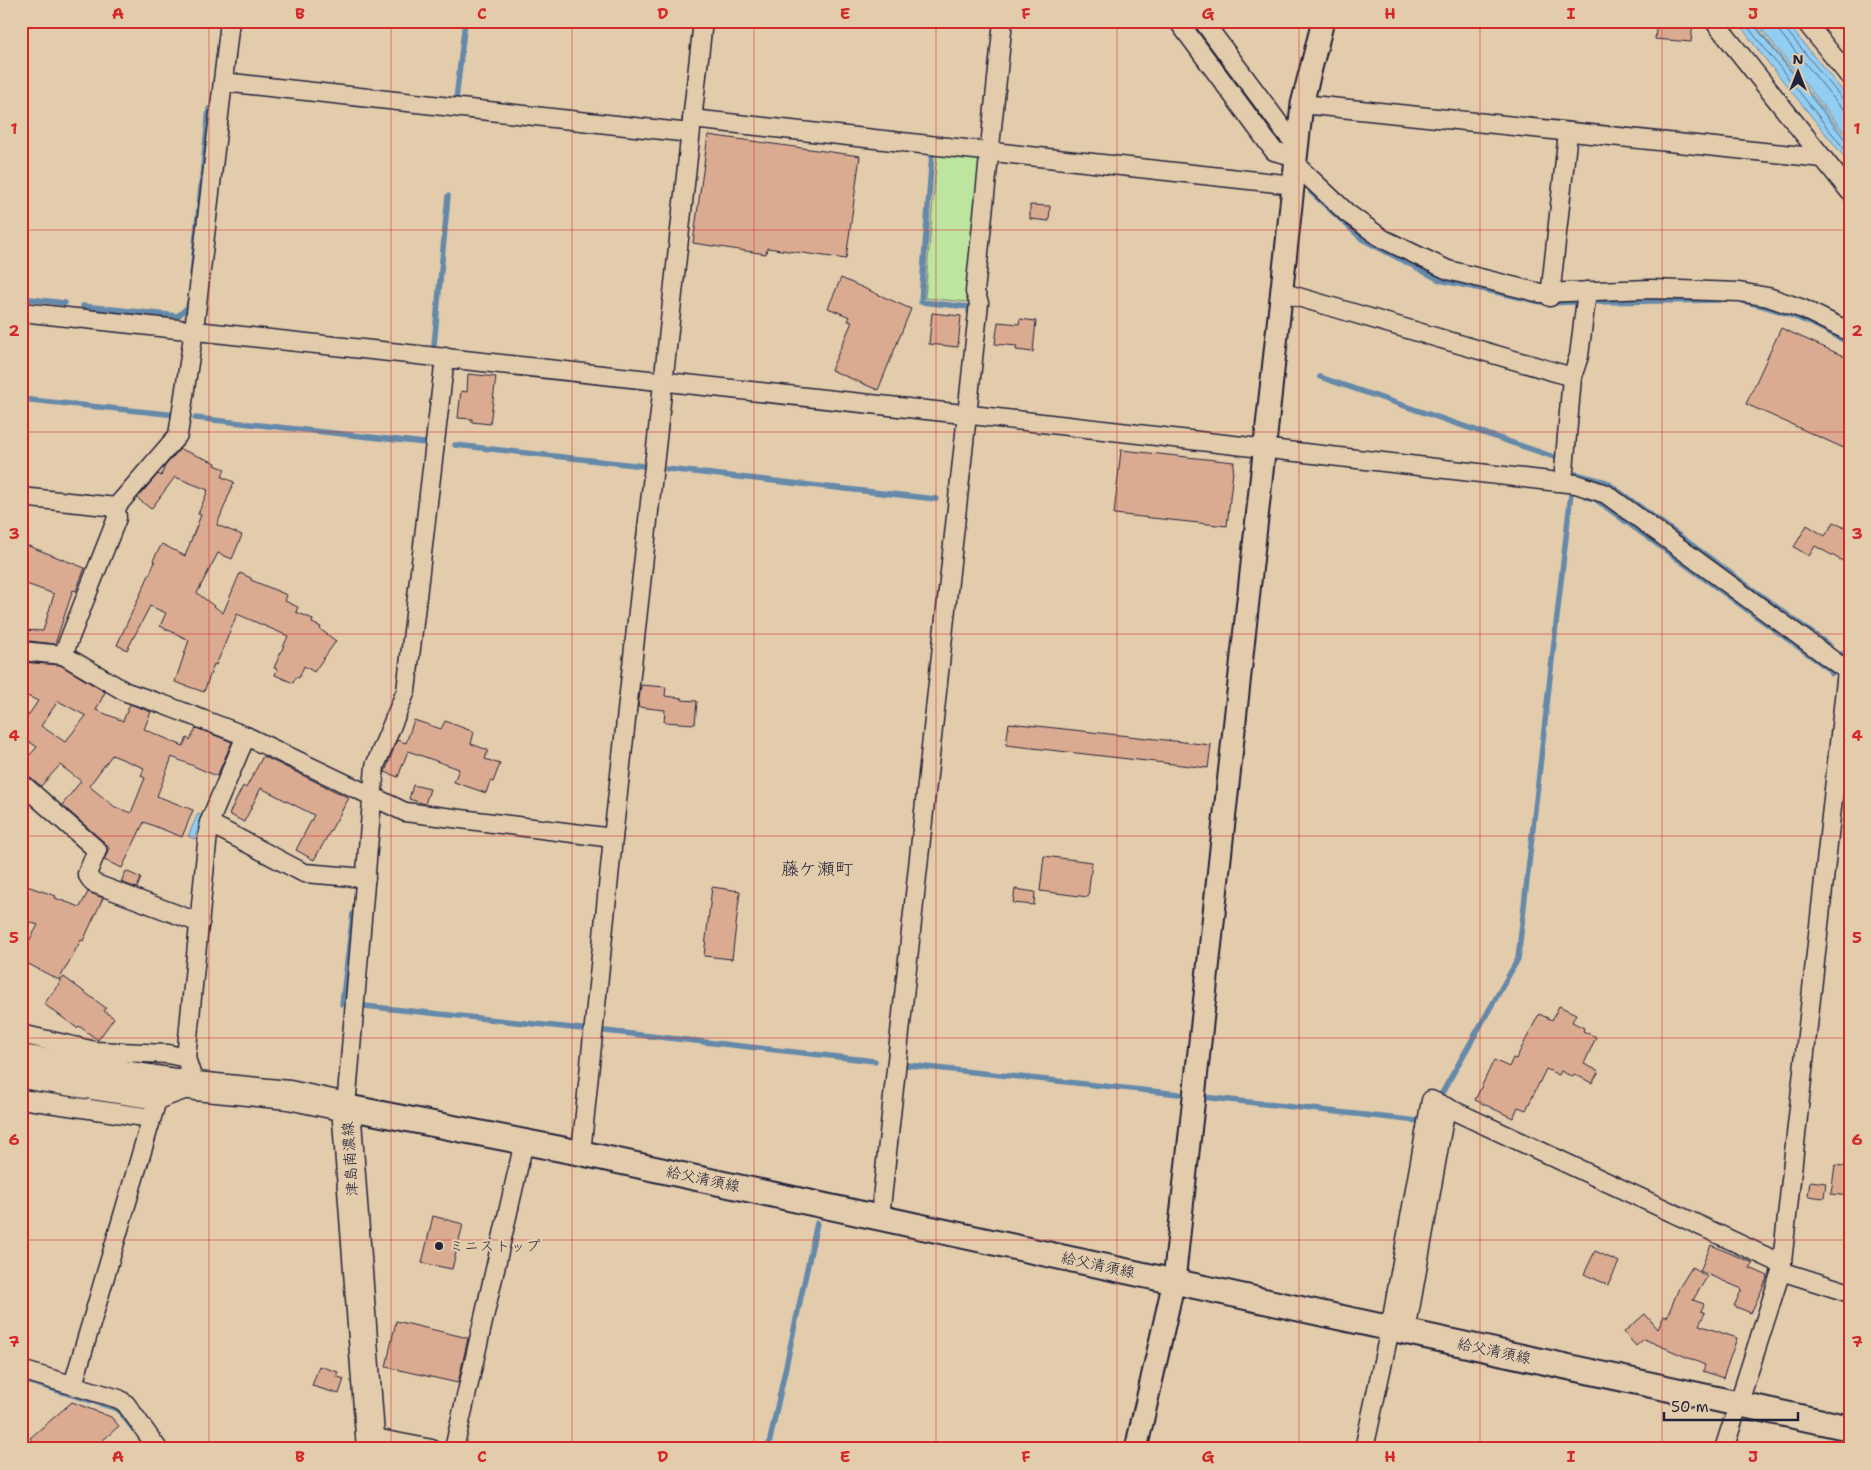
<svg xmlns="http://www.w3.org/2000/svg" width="1871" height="1470" viewBox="0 0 1871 1470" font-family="'Shantell Sans','Klee One',sans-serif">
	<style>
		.green { fill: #bde5a0; stroke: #70846e }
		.water { fill: #92cef2; stroke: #6589a9 }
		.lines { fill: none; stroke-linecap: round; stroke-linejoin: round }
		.shore { stroke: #4f6784; stroke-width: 1 }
		.stream { stroke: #6589a9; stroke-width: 5.5 }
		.building { fill: #dbab91; stroke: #22223b; fill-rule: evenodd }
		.minor-casing { stroke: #22223b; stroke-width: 21 }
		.tertiary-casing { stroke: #22223b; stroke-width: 25 }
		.secondary-casing { stroke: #22223b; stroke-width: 28 }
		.primary-casing { stroke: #22223b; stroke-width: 31 }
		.minor { stroke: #e3ccac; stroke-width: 18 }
		.tertiary { stroke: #e3ccac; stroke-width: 21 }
		.secondary { stroke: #e3ccac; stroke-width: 24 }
		.primary { stroke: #e3ccac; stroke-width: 28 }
		.grid { fill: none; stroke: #d62828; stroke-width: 1; stroke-opacity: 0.55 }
		.poi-dot { fill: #22223b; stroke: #e3ccac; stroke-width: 2 }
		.labels { text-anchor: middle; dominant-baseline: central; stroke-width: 4.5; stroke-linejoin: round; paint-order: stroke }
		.street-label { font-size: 15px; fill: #22223b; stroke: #e3ccac }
		.poi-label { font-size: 15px; fill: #22223b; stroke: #e3ccac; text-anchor: start }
		.quarter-label { font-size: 18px; fill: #22223b; stroke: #e3ccac }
		.neatline { fill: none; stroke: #d62828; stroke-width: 2 }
		.grid-label { font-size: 16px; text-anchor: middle; font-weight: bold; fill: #d62828 }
	</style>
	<rect width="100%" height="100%" fill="#e3ccac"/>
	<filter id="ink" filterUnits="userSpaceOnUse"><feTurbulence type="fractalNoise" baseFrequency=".02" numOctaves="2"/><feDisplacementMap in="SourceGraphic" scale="10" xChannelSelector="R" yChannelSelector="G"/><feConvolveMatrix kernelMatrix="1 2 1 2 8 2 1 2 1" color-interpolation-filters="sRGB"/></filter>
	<g filter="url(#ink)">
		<polygon class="green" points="937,152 977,156 983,161 969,302 925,298"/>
		<g class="water">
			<polygon points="1737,21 1752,21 1850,142 1850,164 1762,55"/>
			<polygon points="1755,21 1785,21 1850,100 1850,139"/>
			<polygon points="198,814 204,817 194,839 188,836"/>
		</g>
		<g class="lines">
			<g class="shore">
				<polyline points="1743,21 1850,156"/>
				<polyline points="1751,21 1850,146"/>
				<polyline points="1775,21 1778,30 1839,105 1844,109 1850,109"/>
				<polyline points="1782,21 1783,26 1844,101 1850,103"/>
			</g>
			<g class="stream">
				<polyline points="456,100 465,21"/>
				<polyline points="927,152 932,153 921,302 970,307 969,312"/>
				<polyline points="1311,192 1362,239 1440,280 1546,303 1576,302"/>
				<polyline points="192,274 209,109"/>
				<polyline points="21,298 65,303"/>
				<path d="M1743,301c37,8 74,22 107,43"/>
				<polyline points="1596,302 1719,300"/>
				<polyline points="83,306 178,316 188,307 189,301"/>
				<polyline points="434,345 448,196"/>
				<polyline points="1320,377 1554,457"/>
				<polyline points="21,399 177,415"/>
				<polyline points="195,418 425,443"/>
				<polyline points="455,445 644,466"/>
				<polyline points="667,469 936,499"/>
				<polyline points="1576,474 1606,482 1830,646"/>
				<polyline points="1586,497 1595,499 1829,669 1831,674"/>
				<polyline points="1841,654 1850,661"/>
				<polyline points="342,1004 353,914"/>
				<polyline points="364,1006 582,1029"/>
				<polyline points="605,1031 875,1061"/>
				<polyline points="907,1065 1179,1094"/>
				<polyline points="1442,1093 1518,959 1571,493"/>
				<polyline points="1203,1097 1418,1121"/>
				<polyline points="21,1379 118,1409 134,1430"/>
				<polyline points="768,1449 817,1223"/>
			</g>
		</g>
		<g class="building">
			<polygon points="1657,21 1693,21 1691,42 1655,39"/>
			<polygon points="708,135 860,156 846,259 767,248 766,254 693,243"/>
			<polygon points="1030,205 1050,206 1049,221 1030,219"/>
			<polygon points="841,278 911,309 878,390 831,370 852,322 848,321 850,317 828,308"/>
			<polygon points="932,313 961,316 958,347 929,344"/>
			<polygon points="1020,319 1036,321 1033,352 1016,350 1017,346 995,344 998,322 1019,324"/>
			<polygon points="1781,328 1850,359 1850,441 1846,449 1746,404"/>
			<polygon points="468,374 496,377 490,424 472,422 472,419 458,418 461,391 467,392"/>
			<polygon points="180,449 216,463 215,465 225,469 222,477 234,482 217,525 242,535 232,559 218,553 197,593 223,613 240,573 251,578 251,580 287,595 285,601 298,607 296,612 313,619 312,623 321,627 320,629 336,641 314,672 304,666 299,678 296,677 293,683 275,675 277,669 274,668 288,636 237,614 222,651 216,665 214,664 204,692 175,682 189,640 160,626 166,613 150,606 127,650 117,645 155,562 153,560 162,544 185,556 201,515 198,514 208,490 175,477 151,509 137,498 158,474 161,476 165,466"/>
			<polygon points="1121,450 1234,462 1227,526 1114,514"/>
			<polygon points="1834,522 1850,531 1850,565 1815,546 1809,556 1794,547 1807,525 1825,536"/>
			<polygon points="26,545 85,568 76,591 73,590 55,644 21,640 21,630 43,631 54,594 21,582 21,558"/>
			<path d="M21,662l39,3 45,27 -9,18 27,11 7,-17 21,8 -7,17 39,17 4,-8 3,2 6,-12 36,14 -15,34 -45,-19 -15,39 36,14 -11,27 -38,-15 -22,46 -18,-8 5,-12 -5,-6 -42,-37 19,-24 -21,-16 -19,21 -13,-11 -7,-2v-8l16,-18 -16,-11v-10l17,-25 -17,-8zM58,701l28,15 -21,26 -24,-16zM112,755l32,13 -3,8 4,2 -14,35 -16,-6 -26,-21z"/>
			<polygon points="641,685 666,687 665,696 682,698 682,700 697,701 695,724 664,722 665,710 638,707"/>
			<polygon points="414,720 441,729 445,721 474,732 471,744 488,750 485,759 500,764 493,782 490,781 486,793 454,782 459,769 408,751 398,777 385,772 397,740 406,743"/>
			<polygon points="1009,723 1211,745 1208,768 1006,745"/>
			<polygon points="263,756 349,798 314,860 296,850 314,815 261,788 244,822 229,814 243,786 246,788"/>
			<polygon points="413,785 430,789 425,804 409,799"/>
			<polygon points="1044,856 1092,862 1088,897 1040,891"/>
			<polygon points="126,871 141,878 137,888 121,882"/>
			<polygon points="21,884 56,896 55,898 80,907 88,892 103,898 83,941 81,940 59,980 21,960 21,955 38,925 21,919"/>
			<polygon points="712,887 740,891 732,959 704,956"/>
			<polygon points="1015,889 1035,892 1034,905 1013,903"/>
			<polygon points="64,977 106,1008 104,1011 114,1018 98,1040 79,1026 77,1028 44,1004"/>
			<polygon points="1559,1006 1576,1014 1572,1022 1584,1028 1583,1031 1596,1037 1584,1064 1599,1071 1592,1083 1574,1074 1573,1077 1561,1071 1559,1075 1546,1069 1526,1110 1518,1107 1513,1118 1475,1100 1494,1060 1509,1067 1513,1058 1516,1059 1539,1014 1552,1020"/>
			<polygon points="1835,1165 1850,1167 1850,1196 1831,1194"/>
			<polygon points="1810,1181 1826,1183 1824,1198 1808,1196"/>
			<polygon points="433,1216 463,1224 452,1269 422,1263"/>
			<polygon points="1711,1245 1753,1263 1750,1268 1768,1276 1751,1313 1734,1306 1742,1289 1700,1271"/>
			<polygon points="1595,1251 1619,1262 1608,1285 1584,1274"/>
			<polygon points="1692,1267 1707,1277 1693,1300 1704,1304 1701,1311 1705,1313 1699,1325 1737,1338 1723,1378 1703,1371 1705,1365 1644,1339 1636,1346 1624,1332 1645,1314 1658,1329 1664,1316 1667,1317 1679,1288"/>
			<polygon points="396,1321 468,1338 458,1383 386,1367"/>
			<polygon points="319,1366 338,1372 336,1376 344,1379 339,1394 312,1386"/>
			<polygon points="72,1402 111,1417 119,1426 93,1449 39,1449 30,1438"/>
		</g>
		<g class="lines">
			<g class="minor-casing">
				<g id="minor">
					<polyline points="1178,21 1274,151 1297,157"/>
					<polyline points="1203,21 1286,133 1298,146"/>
					<polyline points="1714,21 1850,192"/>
					<polyline points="1805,21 1850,77"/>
					<polyline points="223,82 690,133"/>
					<polyline points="1302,104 1822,158"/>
					<polyline points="692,119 1294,185"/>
					<polyline points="1296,165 1347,213 1383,239 1448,270 1540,293 1651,289 1739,292 1768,297 1803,309 1850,332"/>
					<polyline points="1281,292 1572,377 1563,482"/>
					<polyline points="1550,297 1568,132"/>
					<polyline points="21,312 954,413 1576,484 1606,494 1850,673"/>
					<polyline points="1572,377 1579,356 1587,291"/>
					<polyline points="21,497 116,507"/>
					<polyline points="21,651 63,655 126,692 162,704 246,736 405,812 613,838"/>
					<polyline points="63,655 117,518 116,507 178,435 194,330 230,21"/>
					<polyline points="21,783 97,850 87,874 93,883 200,923"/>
					<polyline points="209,823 304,873 366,878"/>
					<polyline points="21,1034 95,1051 168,1054 186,1058 195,1086 157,1100 21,1079"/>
					<polyline points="186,1058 209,823 246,736"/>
					<polyline points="21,1099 151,1118"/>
					<polyline points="346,1107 375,766 406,691 445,357"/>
					<polyline points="581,1153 613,838 703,21"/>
					<polyline points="880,1217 967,415 979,303 975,292 1003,21"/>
					<polyline points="1781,1271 1850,1293"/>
					<polyline points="1406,1332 1446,1107"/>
					<polyline points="21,1370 119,1399 126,1404 158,1449"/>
					<polyline points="73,1385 157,1100"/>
					<polyline points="370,1437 432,1449"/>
					<polyline points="454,1449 524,1142"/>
					<polyline points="1364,1449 1390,1329 1431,1100 1782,1264"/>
					<polyline points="1724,1449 1781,1271 1847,671"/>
				</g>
			</g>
			<g class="tertiary-casing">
				<polyline id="tertiary" points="1136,1449 1174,1281 1302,104 1323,21"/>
			</g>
			<g class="secondary-casing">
				<polyline id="secondary" points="346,1107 581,1153 1850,1428"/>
			</g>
			<g class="primary-casing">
				<polyline id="primary" points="21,1059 195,1086 289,1095 346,1107 371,1449"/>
			</g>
			<use href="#minor" class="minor"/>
			<use href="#tertiary" class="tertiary"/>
			<use href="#secondary" class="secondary"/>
			<use href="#primary" class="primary"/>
		</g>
	</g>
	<path class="grid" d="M209,21v1428M391,21v1428M572,21v1428M754,21v1428M936,21v1428M1117,21v1428M1299,21v1428M1480,21v1428M1662,21v1428M21,230h1829M21,432h1829M21,634h1829M21,836h1829M21,1038h1829M21,1240h1829"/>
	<circle class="poi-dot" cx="439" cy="1246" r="5"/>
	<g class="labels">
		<g class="street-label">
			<text transform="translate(350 1159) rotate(-94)">津島南濃線</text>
			<text transform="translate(703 1179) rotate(12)">給父清須線</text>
			<text transform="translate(1098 1265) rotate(12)">給父清須線</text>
			<text transform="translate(1494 1351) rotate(12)">給父清須線</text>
		</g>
		<g class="poi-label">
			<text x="449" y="1246">ミニストップ</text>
		</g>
		<g class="quarter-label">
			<text x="817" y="869">藤ケ瀬町</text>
		</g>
	</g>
	<rect width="1871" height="1470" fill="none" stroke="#e3ccac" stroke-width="55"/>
	<g transform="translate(1798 72)" stroke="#e3ccac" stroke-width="4" paint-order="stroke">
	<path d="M0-4L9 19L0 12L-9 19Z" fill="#22223b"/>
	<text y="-8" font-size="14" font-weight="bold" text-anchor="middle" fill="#22223b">N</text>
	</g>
	<path d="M1664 1412v8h134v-8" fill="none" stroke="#22223b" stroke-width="2.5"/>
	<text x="1671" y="1412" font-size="15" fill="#22223b" stroke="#e3ccac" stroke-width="4" paint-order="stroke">50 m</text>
	<rect x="28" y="28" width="1816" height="1414" class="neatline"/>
	<g class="grid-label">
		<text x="118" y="19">A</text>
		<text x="300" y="19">B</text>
		<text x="482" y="19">C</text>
		<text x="663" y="19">D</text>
		<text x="845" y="19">E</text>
		<text x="1026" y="19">F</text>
		<text x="1208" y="19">G</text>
		<text x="1390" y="19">H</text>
		<text x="1571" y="19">I</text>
		<text x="1753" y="19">J</text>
		<text x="14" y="134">1</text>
		<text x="1857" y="134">1</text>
		<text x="14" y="336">2</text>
		<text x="1857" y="336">2</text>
		<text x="14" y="539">3</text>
		<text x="1857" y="539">3</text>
		<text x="14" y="741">4</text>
		<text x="1857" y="741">4</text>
		<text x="14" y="943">5</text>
		<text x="1857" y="943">5</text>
		<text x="14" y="1145">6</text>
		<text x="1857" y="1145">6</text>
		<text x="14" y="1347">7</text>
		<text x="1857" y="1347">7</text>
		<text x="118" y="1462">A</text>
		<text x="300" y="1462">B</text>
		<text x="482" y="1462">C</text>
		<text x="663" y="1462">D</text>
		<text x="845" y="1462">E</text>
		<text x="1026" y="1462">F</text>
		<text x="1208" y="1462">G</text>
		<text x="1390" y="1462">H</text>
		<text x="1571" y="1462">I</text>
		<text x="1753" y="1462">J</text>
	</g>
</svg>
